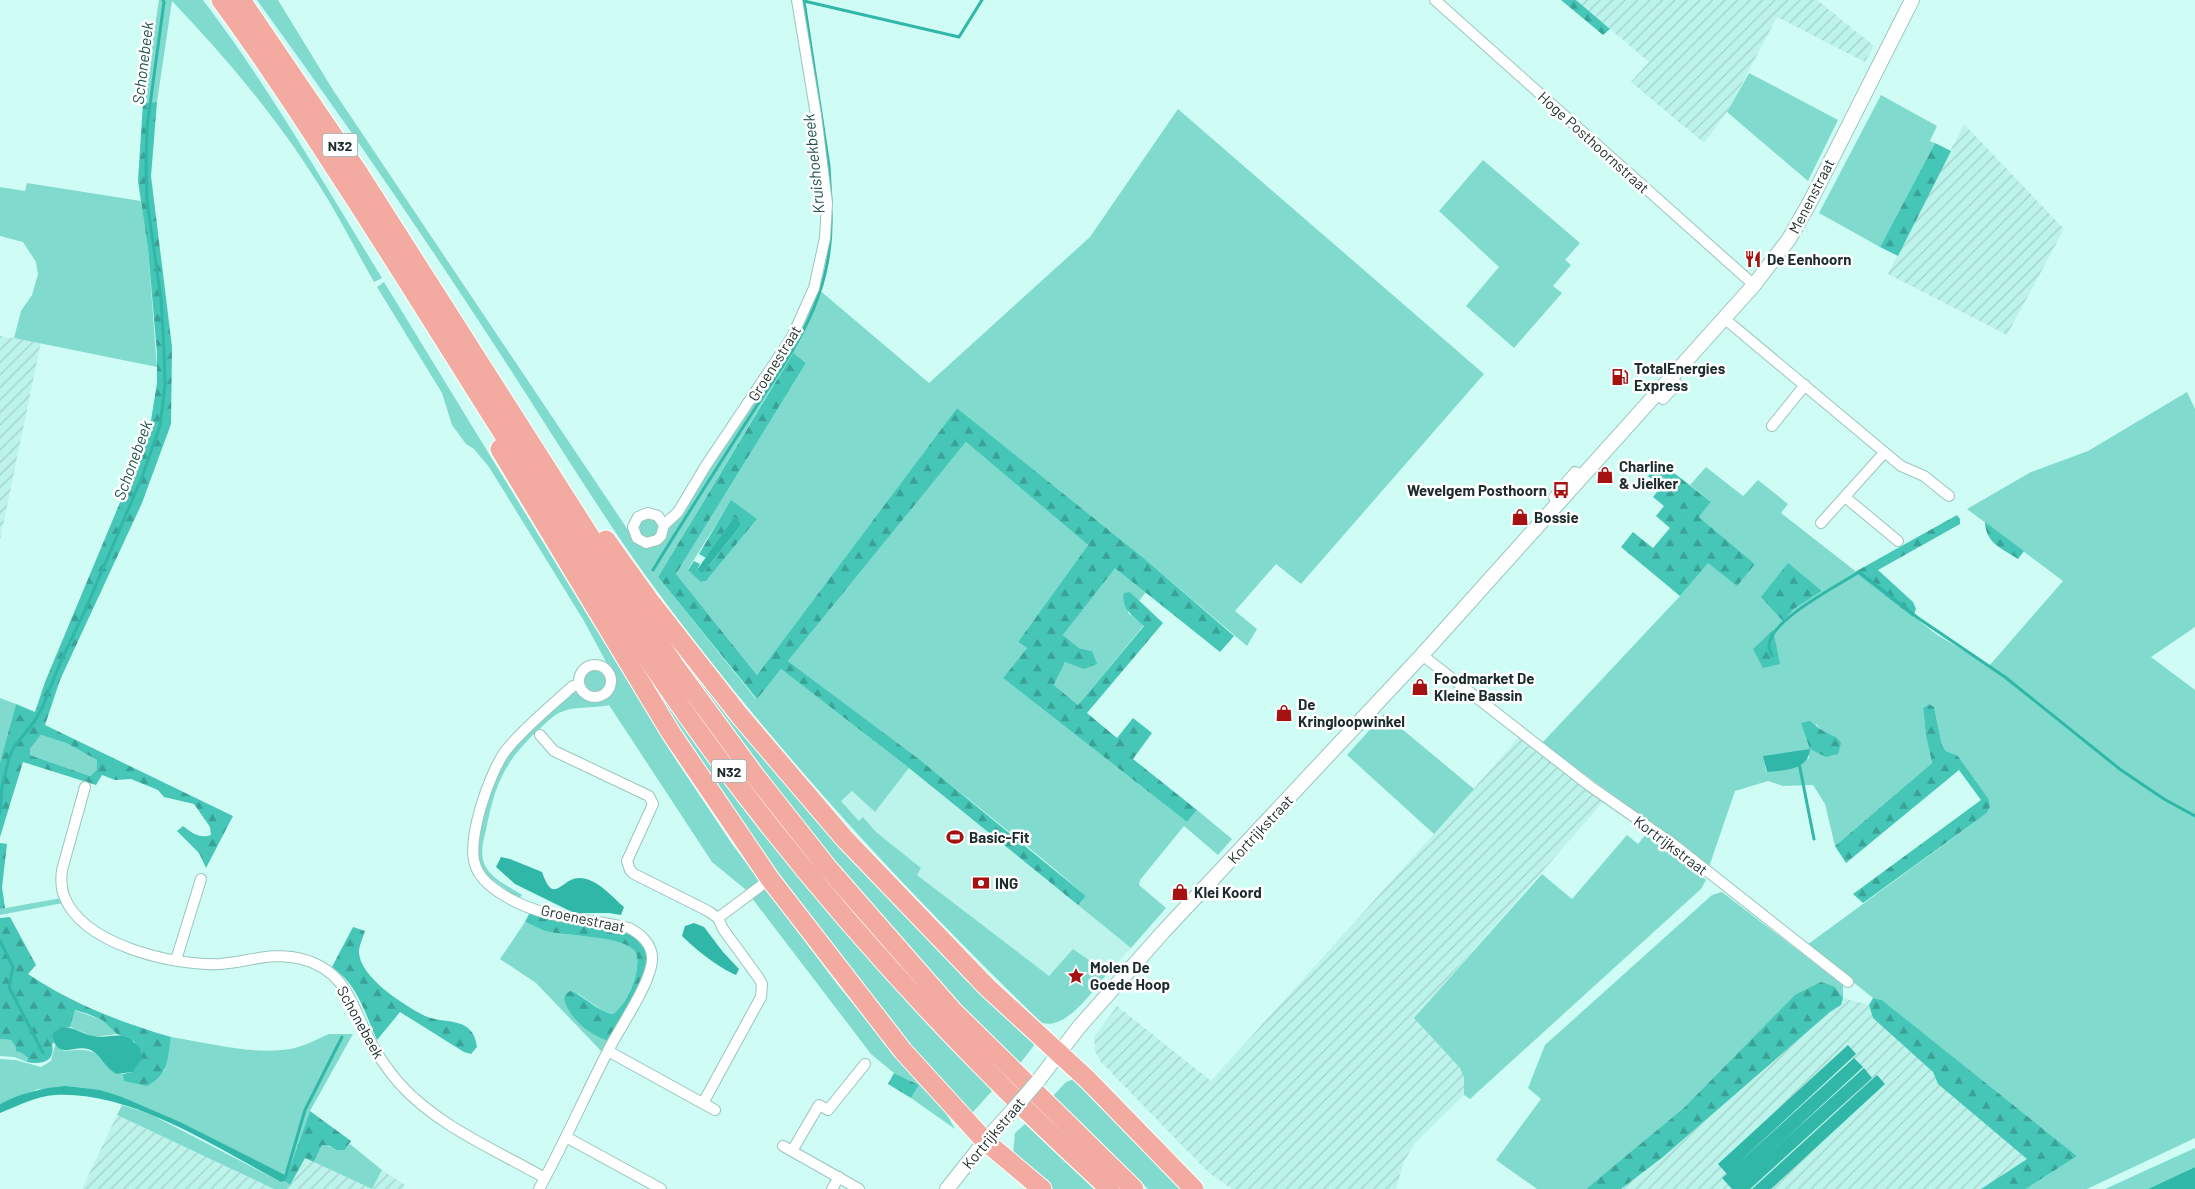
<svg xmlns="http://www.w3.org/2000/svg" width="2195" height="1189" viewBox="0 0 2195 1189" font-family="Barlow,sans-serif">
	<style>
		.built { fill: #bcf3ea }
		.industrial { fill: url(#industrial-furrows) }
		.green { fill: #80dbce; fill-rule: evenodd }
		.forest { fill: url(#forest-firs); fill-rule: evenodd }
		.water { fill: #30b7a8 }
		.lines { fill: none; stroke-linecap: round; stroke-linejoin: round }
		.stream { stroke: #30b7a8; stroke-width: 3 }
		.street-casing { stroke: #99c5be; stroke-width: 12 }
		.secondary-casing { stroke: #99c5be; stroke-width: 16 }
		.highway-casing { stroke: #fff; stroke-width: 21 }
		.street { stroke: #fff; stroke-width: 10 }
		.secondary { stroke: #fff; stroke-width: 14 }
		.highway { stroke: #f3aba1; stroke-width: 19 }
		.secondary-bridge-casing { stroke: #99c5be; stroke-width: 16; stroke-linecap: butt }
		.secondary-bridge { stroke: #fff; stroke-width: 14 }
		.labels { text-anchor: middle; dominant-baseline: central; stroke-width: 5; stroke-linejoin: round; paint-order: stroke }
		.shield { fill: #fff; stroke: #606c6b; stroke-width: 1 }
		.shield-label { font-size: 14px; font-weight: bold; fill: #1c2d2b }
		.street-label { font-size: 15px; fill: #1c2d2b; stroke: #fff }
		.poi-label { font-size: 15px; font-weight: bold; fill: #1c2d2b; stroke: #fff; text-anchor: start }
		.water-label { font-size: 16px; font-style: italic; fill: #20564f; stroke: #fff }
	</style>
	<defs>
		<pattern id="industrial-furrows" width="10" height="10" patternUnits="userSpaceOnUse" patternTransform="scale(1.25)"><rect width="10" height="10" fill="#bcf3ea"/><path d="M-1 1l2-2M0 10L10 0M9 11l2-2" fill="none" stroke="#a1d1c9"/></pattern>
		<pattern id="forest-firs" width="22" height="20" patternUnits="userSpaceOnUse" patternTransform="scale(1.25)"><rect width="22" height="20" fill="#45c6b7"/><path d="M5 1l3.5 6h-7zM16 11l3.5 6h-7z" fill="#39a195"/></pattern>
	</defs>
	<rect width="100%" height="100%" fill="#cffdf5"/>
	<polygon class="built" points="909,768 1131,948 1108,973 1073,949 1049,977 916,875 921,869 876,832 864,818 859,821 841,801 852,791 875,812"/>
	<g class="industrial">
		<polygon points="1576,0 1817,0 1874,46 1865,62 1777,17 1727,112 1704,143 1631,82 1649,62"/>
		<polygon points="1964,124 2064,229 2007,335 1888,274"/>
		<polygon points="0,336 41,342 0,540"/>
		<polygon points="1520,736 1603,802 1414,1018 1460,1068 1464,1078 1464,1095 1416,1142 1404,1161 1396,1189 1232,1189 1208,1172 1101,1062 1095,1051 1094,1037 1117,1006 1211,1081 1434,834"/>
		<polygon points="1843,998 1869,1005 1873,1018 1933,1072 1938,1084 2027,1159 1981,1189 1621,1189 1663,1157 1830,1012 1841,1005"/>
		<polygon points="117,1115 274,1189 82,1189"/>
		<polygon points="305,1157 371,1189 287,1189"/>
		<polygon points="382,1170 405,1185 403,1189 372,1189"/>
	</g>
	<g class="green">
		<path d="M159,0h44c67,88 121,184 179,278l-8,4c-19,-33 -36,-68 -57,-100 -42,-67 -91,-124 -145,-181l-15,101 -14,1z"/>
		<path d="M257,0h21l55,90 295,440c6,12 15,19 29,16l17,-24 143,-234 112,95 161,-146 88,-128 306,265 -183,210 -25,-20 -41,47 22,18 -10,17 -101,-86 -189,-152 -200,267 -81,-101 130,-211 -14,-9 -134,223 98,122 25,-30 128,99 -34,44 -23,-21 -11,10 18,20 4,-4 13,15 45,36 -4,7 132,101 24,-27 35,24c-15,17 -41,57 -66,50 -143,-138 -279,-286 -396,-447 -58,-81 -109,-167 -164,-250 -72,-110 -147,-219 -225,-326zM731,501l25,19 -50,61 -4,1 -14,-13z"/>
		<polygon points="1749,73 1838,120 1808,181 1727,112"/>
		<polygon points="1881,95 1937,126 1930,141 1935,143 1880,247 1819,213"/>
		<polygon points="1483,160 1580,243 1565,260 1571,265 1553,286 1562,293 1514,348 1466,306 1499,267 1439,211"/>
		<polygon points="27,183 141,201 148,249 157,367 14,338 21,311 32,295 38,274 36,262 23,242 0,236 0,187 25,191"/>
		<path d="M384,282l292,478 56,84 105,140 77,94 31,33 10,18 -44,-31 8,-13 -25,-12 -23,-19 -126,-165 -33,-27 -103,-157c-17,4 -36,0 -52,9 -8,5 -15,13 -23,20 -31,30 -40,54 -48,96 -3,13 -7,25 0,37 6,12 25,21 36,28l-3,4 -36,-26 -7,-15 11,-66 22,-41 63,-59c17,1 25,21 42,-6l-2,-13 -28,-52 -95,-154 -15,-18 -8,-5 -14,-19 -10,-32 -65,-106z"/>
		<path d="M2187,392l8,17v218l-44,30 44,33v448l-108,51h-61l51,-33 -195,-156 -9,-2 -66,-53 180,-132 1,-15 -30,-42 -12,-5 -4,-6 -8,-38 -5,-3 -6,4 3,28 6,27 -97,83 -10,-42 -12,-19 -30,1 -15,-5 -33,10 -26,76c-53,-44 -112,-82 -167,-124l138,-147 28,-34 47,2 -56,-47 12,-15 -21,-17 16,-18 37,29 15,-16 30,24 -7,9 155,121 53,32 74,-85 -96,-72 64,-37 57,-21zM1788,564l34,27 -28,18 -11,11zM1816,724l4,5 9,5 -12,18 -7,-3zM1809,750v8l-43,14 -2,-16z"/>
		<path d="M966,442l122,103 -70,97 9,6 -24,30 184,144 10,-12 35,29 -14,16 -34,-29 -44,54 -1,5 27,23 -35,40 -53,-43 8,-9c-96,-83 -197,-159 -298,-235z"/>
		<polygon points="647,516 660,523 658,537 641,538 637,525"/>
		<polygon points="1115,567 1146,592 1139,601 1130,592 1128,613 1144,625 1078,705 1054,685 1065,662 1072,664 1092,651 1079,648 1063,635"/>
		<polygon points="611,617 834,917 878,969 992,1091 973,1112 971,1113 896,1031 725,806"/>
		<path d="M653,621l382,423 -16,21c-97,-96 -186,-200 -269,-308 -33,-44 -64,-90 -97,-136z"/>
		<circle cx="595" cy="680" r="11"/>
		<polygon points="0,698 16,704 0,762"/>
		<polygon points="1384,714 1474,789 1434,834 1347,755"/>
		<polygon points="41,735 66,743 97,760 97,769 90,776 30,755 30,749"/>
		<polygon points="1646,834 1706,880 1701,889 1470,1099 1464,1095 1464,1078 1460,1068 1414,1018 1542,874 1572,899 1627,835 1638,844"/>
		<polygon points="1722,892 1843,985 1843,998 1835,987 1586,1189 1537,1189 1496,1160 1541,1099 1528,1088 1545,1045 1712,895"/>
		<polygon points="61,898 63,903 0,915 0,909"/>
		<path d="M525,922c8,3 17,9 25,10 18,4 69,4 83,16 7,7 4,22 2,30 -4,13 -11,28 -22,36l-7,-1 -29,-20 33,48 -7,12 -67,-70 -36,-24z"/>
		<polygon points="74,1010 102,1020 117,1034 94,1037 70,1027"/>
		<path d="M329,1034h24l-43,77 -23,65 -165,-79 -84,-8 -38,15v-45l16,1 25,7 10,-6 4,-16 9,6c33,-3 30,0 53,23h6l2,7 39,-10 7,-34c39,6 80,18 119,12 13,-2 27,-10 39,-15z"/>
		<polygon points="0,1039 11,1040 28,1058 27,1062 14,1057 0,1056"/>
		<polygon points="1076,1078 1184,1189 1148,1189 1052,1097 1066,1082"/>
		<polygon points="122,1105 150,1114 281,1182 285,1181 290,1185 287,1189 274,1189 117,1115"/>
		<polygon points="1025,1124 1094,1189 1053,1189 1013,1154 1015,1133"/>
		<polygon points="350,1144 382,1170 372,1189 314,1162 322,1145 345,1150"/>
		<polygon points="2195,1148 2195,1167 2148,1189 2105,1189"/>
	</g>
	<g class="forest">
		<polygon points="1561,0 1576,0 1610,29 1603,35"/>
		<path d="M157,102l-6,74 21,171 -1,77 -29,79 -82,177 -15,45 188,91 -27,52 -7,-15 -22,-22 6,-5c9,7 17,13 28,9l-1,-8 -16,-23 -30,-7 -6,-7 -27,-11 -16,1 -13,-5 -6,10 -73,-23 -23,75v-75l16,-58 19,8 10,-30 104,-249 8,-50v-30l-9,-104 -10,-68 5,-78zM41,735l25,8 31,17v9l-7,7 -60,-21v-6z"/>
		<polygon points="1935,143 1951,151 1898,256 1880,247"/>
		<path d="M793,353l13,10 -130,211 81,101 200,-267 189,152 88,76 -14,16 -105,-84 -52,67 16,13 13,3 5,13 -13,5 -19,-7 -11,23 24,20 66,-79c-11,-10 -23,-17 -20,-33l6,-1 33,31 -76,90 30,25 16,-20 19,15 -19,26 64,51 -10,12 -184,-144 24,-30 -9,-6 70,-97 -122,-103 -178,219 132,99 166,136 -8,9 -169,-137 -128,-99 -24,30 -99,-122z"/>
		<polygon points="1660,462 1711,502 1699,517 1755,564 1737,586 1708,563 1680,596 1621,547 1633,532 1653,548 1670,528 1656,516 1664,506 1653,497 1661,487 1648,476"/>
		<polygon points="731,500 757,519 706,581 701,582 688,570 694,561 700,564 697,570 702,574 742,524 734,517 706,558 699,554"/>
		<polygon points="1957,515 1960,519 1960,524 1878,570 1913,602 1916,609 1913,617 1855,572"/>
		<path d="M1985,522l39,29 -6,8c-16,-11 -32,-15 -33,-37z"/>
		<polygon points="1788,563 1822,591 1794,609 1783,621 1761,597"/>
		<polygon points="1773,630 1780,664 1763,668 1753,649"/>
		<polygon points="1929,704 1934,707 1942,745 1946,751 1958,756 1988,798 1990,806 1987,813 1863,903 1853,894 1981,800 1959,770 1846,863 1835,846 1932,763 1926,736 1923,708"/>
		<polygon points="1810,721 1820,729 1837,738 1841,743 1838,754 1826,757 1810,749 1801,723"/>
		<polygon points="0,843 7,844 2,887 5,908 0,909"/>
		<path d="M531,910c15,5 31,12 47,15 27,5 78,0 68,44 -5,25 -24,49 -36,72 -19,-4 -41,-23 -46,-42l2,-5 4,-3c15,5 28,21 43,23 11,-8 18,-23 22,-36 2,-8 5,-23 -2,-29 -14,-13 -65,-13 -83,-17 -8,-1 -17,-7 -25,-10z"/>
		<path d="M10,917l26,48 -8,9c43,29 94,49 143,63 -4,23 -2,37 -24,49l-23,-5 -1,-7 9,-2 3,-30 -18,-8 -15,-14 -14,-6 -13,-4 -5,17h-7l-11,10 2,6 -2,1c4,18 -11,21 -25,18l1,-4 -6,-5 -6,-2v-4l-5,-7 -11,-1v-121z"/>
		<path d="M353,927l12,4c-2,6 -5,13 -6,19 -2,26 46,56 66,66 21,9 48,-1 52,31l-6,7 -7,-2 -64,-40 -23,28c-13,-28 -18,-54 -45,-73z"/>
		<polygon points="1821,982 1835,987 1843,998 1841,1005 1830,1012 1663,1157 1621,1189 1586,1189 1684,1108 1795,995"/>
		<polygon points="1873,998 1882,1000 2077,1156 2026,1189 1981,1189 2027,1159 1938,1084 1933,1072 1873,1018 1869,1005"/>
		<polygon points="894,1073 919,1085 911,1098 888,1084"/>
		<polygon points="310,1111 351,1141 345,1150 337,1150 330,1146 322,1145 314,1162 305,1158 290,1185 285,1181"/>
	</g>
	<g class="water">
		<polygon points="734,517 742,524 702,574 697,570"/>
		<path d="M1810,749c-2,22 -26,21 -43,23l-4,-16z"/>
		<path d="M501,857l9,2 32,13c12,35 19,6 37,6 18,0 33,19 45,29l-3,8 -12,-2h-35l-59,-29 -19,-17z"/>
		<path d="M694,923l10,4 19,25 16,17 -3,6c-17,-7 -41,-26 -54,-39l3,-10z"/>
		<path d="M63,1027c11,0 19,7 30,9 21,4 28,-9 47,12l2,11 -10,13 -15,2c-13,-6 -16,-21 -29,-25 -15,-4 -29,11 -36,-12l2,-5z"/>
		<polygon points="1848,1045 1856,1054 1734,1167 1854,1058 1863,1067 1773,1150 1864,1068 1872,1078 1750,1189 1732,1189 1722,1178 1727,1174 1718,1164"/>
		<polygon points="1877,1075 1885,1084 1771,1189 1752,1189"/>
		<path d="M65,1086l35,4 22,7 58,25 107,54 -2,5 -4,1c-66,-35 -149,-91 -226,-87 -18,1 -38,11 -55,18v-9c21,-11 42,-16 65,-18z"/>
		<polygon points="2195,1167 2195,1189 2148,1189"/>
	</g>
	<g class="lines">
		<g class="stream">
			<polyline points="831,201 829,166 804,1 959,37 982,0"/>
			<path d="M653,570c33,-54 67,-107 101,-160 24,-37 51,-74 65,-116 9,-26 13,-55 12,-82"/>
			<path d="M1772,656c-1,-3 -4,-8 -3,-11 1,-25 70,-60 90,-73l59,46 87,59 116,93 43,29 31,17"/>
			<polyline points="1799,763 1814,839"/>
			<polyline points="0,813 2,787 9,758 14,747 34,722 43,706 61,661 87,606 142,477 160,426 165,385 164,349 161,299 147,200 146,165 147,127 164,2 163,0"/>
			<polyline points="0,941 13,967 9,987 43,1053"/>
			<polyline points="285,1178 305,1110 342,1037"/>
		</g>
		<g class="street-casing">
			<g id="street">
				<polyline points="1435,0 1754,285"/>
				<polyline points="1725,319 1901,466 1924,476 1949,496"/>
				<polygon points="1674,382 1677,384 1663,399 1660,396"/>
				<polyline points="1772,426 1805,385"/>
				<polygon points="1575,472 1577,473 1555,499 1554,497"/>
				<polyline points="1845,497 1898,541"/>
				<polyline points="1821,523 1884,453"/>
				<polyline points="664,525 658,516 648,513 638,517 633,527 637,538 646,543 657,540 661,536 664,525 678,512 705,467 792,337 814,288 825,238 827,203 816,115 797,0"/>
				<polyline points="1422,655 1590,786 1673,844 1848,982"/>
				<circle cx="595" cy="681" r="16"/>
				<polyline points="540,735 554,751 649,796 653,804 627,861 630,870 634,874 708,911 718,918 723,929 758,977 762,984 761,997 703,1103"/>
				<path d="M85,787l-23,83c-1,8 -1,18 2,26 19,49 109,70 156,68 27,-2 54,-13 82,-5 41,11 48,40 64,74 9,18 20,35 33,50 38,43 97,67 146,95"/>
				<polyline points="718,918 770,879"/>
				<polyline points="176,960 201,879"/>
				<polyline points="608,1051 715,1110"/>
				<polyline points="566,1137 661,1189"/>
				<polyline points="783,1146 859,1189"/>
				<polyline points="792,1151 819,1105 828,1110 865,1064"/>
				<path d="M539,1189c25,-45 46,-94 70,-140 11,-22 42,-66 43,-89 1,-15 -11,-26 -23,-32 -39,-10 -80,-8 -117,-28 -13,-7 -31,-19 -36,-33 -11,-25 14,-97 31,-118 19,-23 44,-43 66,-63l6,-1"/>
				<polyline points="832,1189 839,1177"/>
			</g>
		</g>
		<g class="secondary-casing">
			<g id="secondary">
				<polyline points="1037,1082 1079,1027 1164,931 1422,655 1754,285 1789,239 1810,202 1912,0"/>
				<polyline points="947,1189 985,1141 1012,1111"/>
			</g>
		</g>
		<g class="highway-casing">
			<g id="highway">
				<path d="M221,0c53,72 101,148 150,224 95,149 187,301 286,448 128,189 285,364 453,517"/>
				<polyline points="241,0 358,172 614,574 674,665 756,777 827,867 953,1011 1134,1189"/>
				<polyline points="500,449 671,733 770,879 903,1051 985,1141 1042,1189"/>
				<polyline points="606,540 649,600 740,716 844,838 987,987 1088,1080 1194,1189"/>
			</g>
		</g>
		<use href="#street" class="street"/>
		<use href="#secondary" class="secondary"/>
		<use href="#highway" class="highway"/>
		<g class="secondary-bridge-casing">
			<polyline id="secondary-bridge" points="1012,1111 1037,1082"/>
		</g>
		<use href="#secondary-bridge" class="secondary-bridge"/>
	</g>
	<defs>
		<g id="restaurant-bare" transform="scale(1.35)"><path d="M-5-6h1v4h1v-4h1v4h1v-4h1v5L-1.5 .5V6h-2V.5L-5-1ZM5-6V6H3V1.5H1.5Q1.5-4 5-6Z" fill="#a61111" stroke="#fff" stroke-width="2.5" paint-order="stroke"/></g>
		<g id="fuel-bare" transform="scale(1.35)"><path d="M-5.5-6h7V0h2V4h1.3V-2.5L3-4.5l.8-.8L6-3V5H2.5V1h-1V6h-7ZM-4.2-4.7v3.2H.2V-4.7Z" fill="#a61111" stroke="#fff" stroke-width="2.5" paint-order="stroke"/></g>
		<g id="shop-bare" transform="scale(1.35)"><path d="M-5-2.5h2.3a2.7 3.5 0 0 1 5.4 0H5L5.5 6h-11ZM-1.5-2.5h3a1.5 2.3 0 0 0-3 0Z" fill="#a61111" stroke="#fff" stroke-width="2.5" paint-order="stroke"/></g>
		<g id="bus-bare" transform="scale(1.35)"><path d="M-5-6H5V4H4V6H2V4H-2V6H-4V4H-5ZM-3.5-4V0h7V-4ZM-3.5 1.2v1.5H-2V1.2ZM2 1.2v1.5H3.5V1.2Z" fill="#a61111" stroke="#fff" stroke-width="2.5" paint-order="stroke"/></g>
		<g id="stadium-bare" transform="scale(1.35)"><path d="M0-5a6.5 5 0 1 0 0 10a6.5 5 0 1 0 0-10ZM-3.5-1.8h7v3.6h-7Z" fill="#a61111" stroke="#fff" stroke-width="2.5" paint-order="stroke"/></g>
		<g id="bank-bare" transform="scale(1.35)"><path d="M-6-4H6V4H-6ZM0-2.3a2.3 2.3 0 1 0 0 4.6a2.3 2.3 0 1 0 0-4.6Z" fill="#a61111" stroke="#fff" stroke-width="2.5" paint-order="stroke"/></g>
		<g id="sight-bare" transform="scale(1.35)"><path d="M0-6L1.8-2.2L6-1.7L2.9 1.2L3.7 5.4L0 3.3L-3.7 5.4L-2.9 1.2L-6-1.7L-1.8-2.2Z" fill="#a61111" stroke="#fff" stroke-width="2.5" paint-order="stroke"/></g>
	</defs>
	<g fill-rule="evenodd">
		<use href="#restaurant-bare" x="1753" y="259"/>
		<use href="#fuel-bare" x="1620" y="377"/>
		<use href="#shop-bare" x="1605" y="475"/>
		<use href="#bus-bare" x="1561" y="490"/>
		<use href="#shop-bare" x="1520" y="517"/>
		<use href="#shop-bare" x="1420" y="687"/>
		<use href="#shop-bare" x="1284" y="713"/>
		<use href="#stadium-bare" x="955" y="837"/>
		<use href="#bank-bare" x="981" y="883"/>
		<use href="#shop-bare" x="1180" y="892"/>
		<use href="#sight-bare" x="1076" y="976"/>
	</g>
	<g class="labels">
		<g class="shield">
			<rect x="322.5" y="133.5" width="35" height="23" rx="4"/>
			<rect x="711.5" y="759.5" width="35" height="23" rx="4"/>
		</g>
		<g class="shield-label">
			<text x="340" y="145">N32</text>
			<text x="729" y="771">N32</text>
		</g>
		<g class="street-label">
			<text transform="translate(1594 142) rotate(42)">Hoge Posthoornstraat</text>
			<text transform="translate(1811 196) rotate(-63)">Menenstraat</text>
			<text transform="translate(774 363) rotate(-58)">Groenestraat</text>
			<text transform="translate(1260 829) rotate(-47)">Kortrijkstraat</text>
			<text transform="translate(1671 845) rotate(37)">Kortrijkstraat</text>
			<text transform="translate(583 918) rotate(12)">Groenestraat</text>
			<text transform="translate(361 1022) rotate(61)">Schonebeek</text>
			<text transform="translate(993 1133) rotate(-50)">Kortrijkstraat</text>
		</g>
		<g class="poi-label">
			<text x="1767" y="259">De Eenhoorn</text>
			<text x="1634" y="368">TotalEnergies<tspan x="1634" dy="17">Express</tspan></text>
			<text x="1619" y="466">Charline<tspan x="1619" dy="17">&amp; Jielker</tspan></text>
			<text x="1547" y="490" text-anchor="end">Wevelgem Posthoorn</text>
			<text x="1534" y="517">Bossie</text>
			<text x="1434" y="678">Foodmarket De<tspan x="1434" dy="17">Kleine Bassin</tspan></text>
			<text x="1298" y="704">De<tspan x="1298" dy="17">Kringloopwinkel</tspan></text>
			<text x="969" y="837">Basic-Fit</text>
			<text x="995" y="883">ING</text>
			<text x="1194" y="892">Klei Koord</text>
			<text x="1090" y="967">Molen De<tspan x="1090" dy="17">Goede Hoop</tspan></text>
		</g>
		<g class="water-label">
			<text transform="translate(142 63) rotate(-83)">Schonebeek</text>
			<text transform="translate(813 164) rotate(-96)">Kruishoekbeek</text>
			<text transform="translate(132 460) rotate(-70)">Schonebeek</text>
		</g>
	</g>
</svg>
